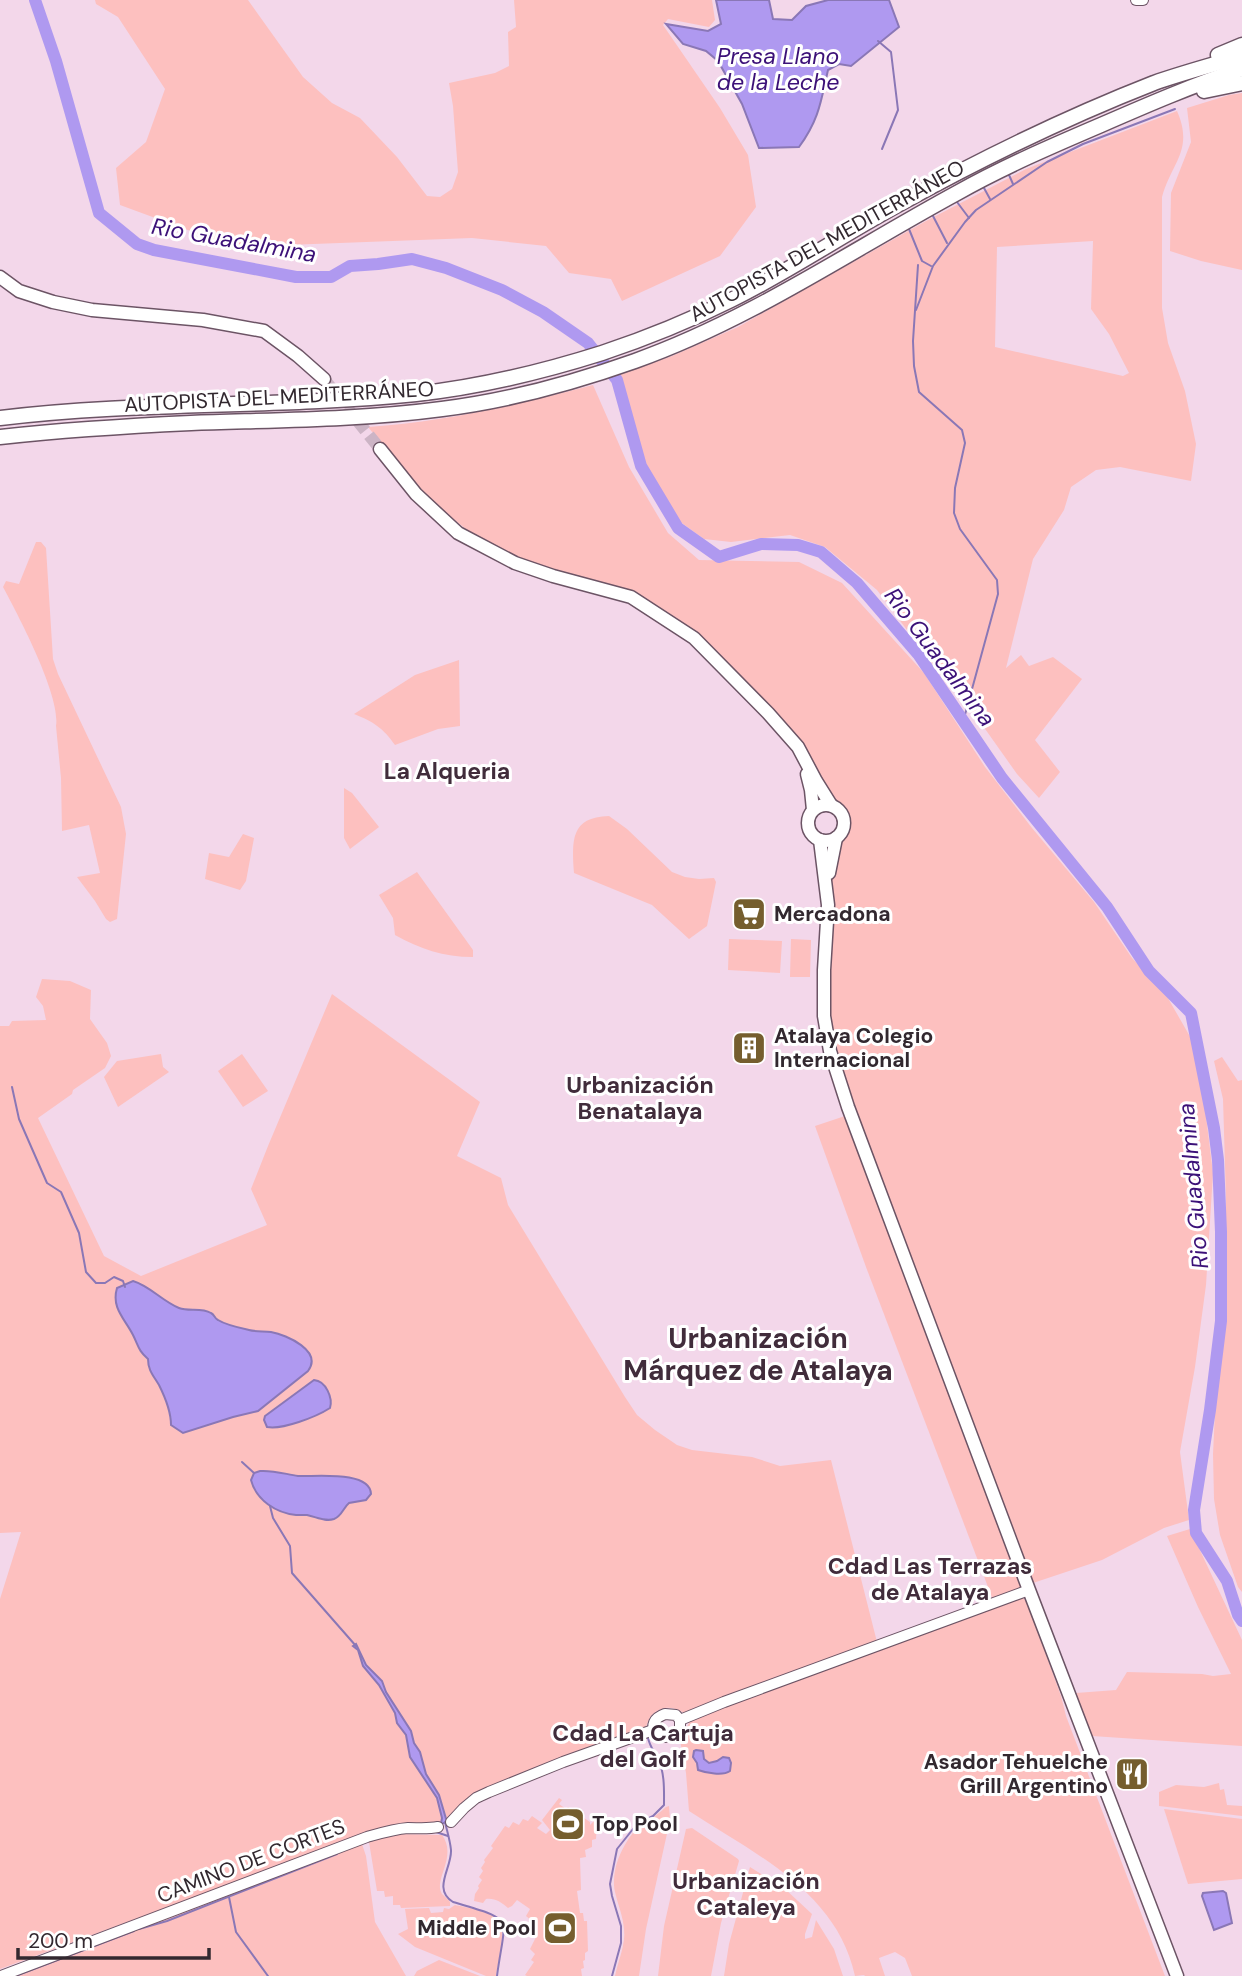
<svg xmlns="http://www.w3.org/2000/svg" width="1242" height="1976" viewBox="0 0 1242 1976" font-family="'DM Sans',sans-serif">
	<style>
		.green { fill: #fdc0bf; fill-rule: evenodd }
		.water { fill: #af99f0; stroke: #8a77b6; stroke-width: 2 }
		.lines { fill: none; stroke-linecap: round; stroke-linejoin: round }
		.stream { stroke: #8a77b6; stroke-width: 2 }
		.river { stroke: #af99f0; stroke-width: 12 }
		.major-tunnel { stroke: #ccb4c5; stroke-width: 12; stroke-dasharray: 12 6; stroke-linecap: butt }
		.minor-casing { stroke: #6c5465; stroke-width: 12 }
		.major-casing { stroke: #6c5465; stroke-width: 15 }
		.highway-casing { stroke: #6c5465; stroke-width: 17 }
		.minor { stroke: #fff; stroke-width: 10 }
		.major { stroke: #fff; stroke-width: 12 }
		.highway { stroke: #fff; stroke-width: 14 }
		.labels { text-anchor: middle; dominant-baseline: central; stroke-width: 6; stroke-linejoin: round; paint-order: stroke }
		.street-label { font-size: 21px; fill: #32282f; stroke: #fff }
		.poi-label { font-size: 21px; font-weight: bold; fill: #32282f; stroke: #fff; text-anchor: start }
		.water-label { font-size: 23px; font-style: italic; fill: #3c1178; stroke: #fff }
		.neighbourhood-label { font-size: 23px; font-weight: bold; fill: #412c3b; stroke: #fff }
		.district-label { font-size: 28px; font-weight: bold; fill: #412c3b; stroke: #fff }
	</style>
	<rect width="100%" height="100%" fill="#f3d7ea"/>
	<g class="green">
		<polygon points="95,0 248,0 303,77 332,103 360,118 397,157 427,196 440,197 452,189 458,172 453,106 449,83 495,73 509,66 508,32 516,27 514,0 712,0 715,20 709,27 668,19 663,25 720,108 748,155 756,207 720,256 622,301 611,279 569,273 546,246 472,238 234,247 120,205 116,168 146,142 165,89 118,17 96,4"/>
		<polygon points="1242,93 1242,270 1201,261 1170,251 1171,193 1191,142 1187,108 1229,95"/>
		<path d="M1177,111c17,39 -5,51 -15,86v111l6,35 17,48 11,53 -5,37 -71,-14 -24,3 -25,17 -7,23 -31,49 -27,109 15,-13 8,11 24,-9 29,22 -47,61 25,32 -21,26 -22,-24 -34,-48 -49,-60 -57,-76 -52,-43 -35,-12 -59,7 -27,-3 -25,-18 -33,-55 -27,-91 53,-19 66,-29 188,-106 100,-52zM1093,241l-2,68 18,25 20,39 -6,3 -128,-29 2,-100z"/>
		<path d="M593,385l36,82 39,66 31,27 100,2 43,21 82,90 61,94 47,61 62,74 38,56 33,35 27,47 12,60 9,73 -7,112 -11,82 -15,85 9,68 -25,8 -62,32 -72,24 -153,-409 -47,-142 -3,-55 4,-101 3,-23 17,-34 -9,-14 -16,-13 -32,-55 -40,-49 -42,-43 -39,-30 -40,-24 -117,-34 -45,-25 -43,-34 -60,-72c77,-5 151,-23 225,-42z"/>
		<path d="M36,542h5l5,6 7,111 5,15 63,133 5,27 -9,85 -7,3 -4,-3 -11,-18 -18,-24 23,-4 -11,-48 -27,6 -1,-53 -5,-52c5,-30 -38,-111 -53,-139l3,-6 13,3z"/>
		<path d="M459,660l1,66 -22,3 -43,16c-12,-17 -21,-23 -41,-31l61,-39z"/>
		<polygon points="344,788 352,793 379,827 350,849 344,838"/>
		<path d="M609,816l18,13 45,43 13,5 14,2 15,-1 2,4 -9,44 -18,13 -37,-34 -78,-32c-2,-32 -4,-56 35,-57z"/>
		<polygon points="243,834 254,838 246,881 240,890 205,879 209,853 229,857"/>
		<path d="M417,872l56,78v7c-30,0 -53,-8 -78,-22l-2,-17 -14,-23z"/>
		<polygon points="729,939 782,941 780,973 728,970"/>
		<polygon points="791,939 811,940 810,977 790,977"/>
		<path d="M42,979l28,2 21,9 -1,29 17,24 4,13 -6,12 -32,22 -1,4 -34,24 66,138 37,20 126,-51 -16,-36 17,-43 64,-152 148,108 -23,54 44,22 7,27 117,192 12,18 18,15 22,15 15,5 60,7 28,9 51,-6 46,182 -192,72c-10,-8 -23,-9 -33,1 -5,5 -4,11 -9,16l-165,63 -31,28 -13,4 -57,4 -377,139v-370l21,-67 -21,1v-507h9l3,-5 34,-1 -3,-14 -7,-9z"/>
		<polygon points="161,1054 163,1067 169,1072 118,1107 104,1077 117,1061"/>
		<polygon points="242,1054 268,1091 243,1107 218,1071"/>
		<polygon points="1222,1057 1238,1081 1242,1080 1242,1592 1238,1587 1220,1535 1214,1499 1213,1454 1216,1392 1224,1310 1226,1198 1223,1099 1214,1061"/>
		<polygon points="845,1116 958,1415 1021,1589 993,1600 866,1267 815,1126"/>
		<polygon points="1190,1529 1242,1640 1242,1746 1092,1736 1076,1693 1116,1690 1127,1672 1202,1674 1213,1676 1231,1674 1198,1607 1167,1536"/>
		<path d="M1019,1598h4l4,4 34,94 5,20 99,260h-253l-7,-18 -10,-6 -16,6 6,18h-20l-1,-1 -9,1c-18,-84 -100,-122 -166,-165l-3,-38 -6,-33 11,-21z"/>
		<polygon points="1219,1783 1220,1790 1224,1789 1227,1805 1242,1806 1242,1816 1159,1806 1159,1792 1176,1785 1204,1787"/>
		<path d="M559,1798l3,2 -3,4 7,5 2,-2 22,15v3l4,-4 3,1 -1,17 -4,1v7l-7,3 1,7 -6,1 1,32 -4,1 3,22h3l1,8h3l1,30 -3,2v7l-2,1 1,7 -3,1 1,7h-55l-2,-1 9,-13 -3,-2 4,-6 -5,-5 7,-14 -10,-8 5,-6 -6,-5 4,-7 -13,-9 -5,6 -4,2c-7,-6 -13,-10 -22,-9l-3,4 -9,-2 1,-7 4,-6 -1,-2 4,-6 -3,-3 4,-6 -2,-3 4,-6 -1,-2 9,-12 -2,-2 14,-20 4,2 4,-6 6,3 4,-6 5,2 4,-5 10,7 -5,5 9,6 4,-4 -8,-10z"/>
		<path d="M669,1806l1,14 -24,109 -7,47h-24c3,-15 11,-32 9,-47 -1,-13 -6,-24 -9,-37 -4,-20 5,-43 18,-59 8,-10 23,-16 33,-26z"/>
		<polygon points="1164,1809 1242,1819 1242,1879 1188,1884"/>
		<polygon points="692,1828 738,1859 739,1861 721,1923 711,1976 658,1976 664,1926 686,1829"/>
		<path d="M396,1834l46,1c16,22 -9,44 0,59 1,1 8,7 8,8v4l-49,2 -1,-3h-7v-9l-8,1 -1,-6h-7l-8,-49z"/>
		<polygon points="362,1844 366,1856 375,1922 406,1976 10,1976"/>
		<polygon points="750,1867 784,1888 812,1914 805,1934 805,1939 812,1937 816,1920 834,1949 843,1976 724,1976 729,1944"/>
		<path d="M455,1905c9,2 34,6 42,12 11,9 1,46 -1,59h-10l-71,-29 -17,-13 10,-5 -3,-20 24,-1 2,5 12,-1 1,-4 5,1z"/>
		<polygon points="439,1960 480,1976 414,1976 417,1971"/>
	</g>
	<g class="water">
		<path d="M716,0h53l4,19 19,1 14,-14 22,-6h61l10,27 -48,39 -12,-2 -11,6c-7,31 -9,50 -29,77l-40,1 -17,-44 -24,-43 -12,-10 -23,-7 -17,-20 42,7 13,-7z"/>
		<path d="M133,1281c17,5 29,20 46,27 10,4 22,-1 32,5 4,2 3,5 7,7 8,5 22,8 31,10 7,2 15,1 22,2 16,3 52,19 37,39l-50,40 -25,6 -50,16 -12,-8c0,-13 -6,-28 -12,-40 -6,-10 -11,-15 -11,-26 -10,-9 -9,-12 -15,-24 -8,-16 -22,-27 -16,-47z"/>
		<path d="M314,1380c12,1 19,18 16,28 -14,9 -48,22 -63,19l-3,-7 1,-4z"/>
		<path d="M260,1471c13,-1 25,3 38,5 16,1 72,-6 73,18l-5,6 -17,3c-6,5 -7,13 -15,16 -9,3 -17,-2 -27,-4 -3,0 -7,0 -11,0 -20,-2 -40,-15 -45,-35l3,-7z"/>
		<polygon points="356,1644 366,1665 382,1681 386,1692 411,1731 414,1743 420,1752 426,1774 439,1795 447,1822 441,1824 442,1818 437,1798 410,1757 406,1735 397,1723 395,1713 379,1685 363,1666 358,1650 353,1646"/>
		<path d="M696,1750l7,1 1,8 5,4 8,-2 6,-4 6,1 2,5 -1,8c-7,5 -24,2 -32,-1l-1,-7 -4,-6 1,-6z"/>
		<polygon points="1223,1891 1226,1893 1232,1923 1214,1930 1202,1896 1203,1893"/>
	</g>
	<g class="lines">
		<g class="stream">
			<polyline points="878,41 891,52 898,110 882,149"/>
			<polyline points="1009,175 1013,184"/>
			<polyline points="984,188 990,199"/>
			<polyline points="957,202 969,218"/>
			<polyline points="933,216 947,243"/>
			<polyline points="909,229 922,261 931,266"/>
			<polyline points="918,265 913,341 914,366 919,392 962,430 965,443 955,488 954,513 960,529 997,580 998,594 963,722"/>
			<polyline points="916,310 933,266 965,222 976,210 1047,162 1083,144 1175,109"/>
			<polyline points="12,1087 19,1119 47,1183 61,1192 79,1233 86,1272 96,1283 105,1283 114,1277 123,1281 125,1287"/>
			<polyline points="242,1462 254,1473"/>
			<polyline points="270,1506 273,1518 290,1546 292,1573 356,1646"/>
			<path d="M445,1822c2,9 5,18 6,28 1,18 -19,39 2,52 64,19 52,13 44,74"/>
			<polyline points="436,1832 448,1836"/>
			<polyline points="229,1897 236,1932 268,1976"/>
			<polyline points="139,1929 167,1921 337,1854"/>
			<polyline points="18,1975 134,1931"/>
			<path d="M612,1976l9,-33v-17l-9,-30 -2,-12 7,-35 20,-25 16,-8 11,-11c0,-14 1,-32 -6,-46 -4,-8 -8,-12 -10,-21"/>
		</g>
		<polyline class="river" points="35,0 56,61 99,213 137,244 154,250 296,277 331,277 350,266 378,264 412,259 446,268 502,290 543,312 588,343 617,380 641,466 678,528 719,557 761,544 798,545 821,552 857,583 918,654 1002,778 1107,907 1149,971 1191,1013 1214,1128 1218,1160 1221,1232 1221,1321 1210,1410 1194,1510 1196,1533 1227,1581 1238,1615 1242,1621"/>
		<polyline class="major-tunnel" points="324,379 380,449"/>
		<g class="minor-casing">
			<g id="minor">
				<polyline points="1136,0 1143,0"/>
				<path d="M665,1714l11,1 4,5v8c-6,9 -14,11 -24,7 -6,-10 -2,-17 9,-21z"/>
				<polyline points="680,1720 724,1702 1029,1590"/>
				<polyline points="451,1822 464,1808 476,1798 489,1792 563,1762 653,1730"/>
				<path d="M1,1976l366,-139c14,-4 27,-8 41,-9 11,0 20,1 30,-1"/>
			</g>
		</g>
		<g class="major-casing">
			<g id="major">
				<polyline points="0,277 19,291 53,302 92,310 203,320 264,331 298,356 324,379"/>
				<polyline points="380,449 416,494 458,533 515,563 553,576 631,597 694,638 768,713 798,747 816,781 831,805"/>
				<polyline points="807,774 811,790 813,810"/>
				<circle cx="826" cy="823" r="18"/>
				<polyline points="820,840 828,905 824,970 824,1016 830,1051 848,1107 1029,1590 1177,1976"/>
				<polyline points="829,873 836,838"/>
			</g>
		</g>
		<g class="highway-casing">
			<g id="highway">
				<polyline points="1218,55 1242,45"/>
				<polyline points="1204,91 1242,83"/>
				<path d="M0,418c138,-17 278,-10 416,-24 63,-7 126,-22 186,-41 45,-15 87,-32 129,-53 59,-29 114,-67 172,-98 82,-45 164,-85 251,-119 28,-10 59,-18 88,-27"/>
				<path d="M0,437c64,-7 127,-11 191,-14 84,-3 168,-3 251,-14 65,-8 131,-26 193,-48 115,-41 215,-110 322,-168 46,-26 95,-47 144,-68 46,-20 92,-40 141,-56"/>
			</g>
		</g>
		<use href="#minor" class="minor"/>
		<use href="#major" class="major"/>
		<use href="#highway" class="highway"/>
	</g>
	<defs>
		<g id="supermarket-square" transform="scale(1.75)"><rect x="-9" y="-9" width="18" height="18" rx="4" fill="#755e2e" stroke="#fff"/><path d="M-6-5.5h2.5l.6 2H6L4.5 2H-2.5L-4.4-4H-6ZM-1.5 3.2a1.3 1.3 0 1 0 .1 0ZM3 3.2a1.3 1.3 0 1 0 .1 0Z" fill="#fff"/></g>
		<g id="building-square" transform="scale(1.75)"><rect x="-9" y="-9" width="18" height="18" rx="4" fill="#755e2e" stroke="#fff"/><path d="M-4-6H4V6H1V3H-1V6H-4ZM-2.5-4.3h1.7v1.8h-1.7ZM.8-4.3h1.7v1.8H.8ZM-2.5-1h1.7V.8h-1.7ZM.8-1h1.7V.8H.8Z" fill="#fff"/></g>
		<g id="restaurant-square" transform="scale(1.75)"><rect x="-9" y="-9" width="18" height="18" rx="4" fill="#755e2e" stroke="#fff"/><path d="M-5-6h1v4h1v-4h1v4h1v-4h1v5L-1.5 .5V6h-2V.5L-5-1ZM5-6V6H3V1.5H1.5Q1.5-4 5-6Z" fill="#fff"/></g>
		<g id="stadium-square" transform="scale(1.75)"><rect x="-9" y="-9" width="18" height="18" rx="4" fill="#755e2e" stroke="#fff"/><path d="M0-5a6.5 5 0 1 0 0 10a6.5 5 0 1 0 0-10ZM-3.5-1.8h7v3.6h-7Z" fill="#fff"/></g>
	</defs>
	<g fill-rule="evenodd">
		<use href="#supermarket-square" x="749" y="914"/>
		<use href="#building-square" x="749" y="1048"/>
		<use href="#restaurant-square" x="1132" y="1774"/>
		<use href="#stadium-square" x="568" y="1824"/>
		<use href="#stadium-square" x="560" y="1928"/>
	</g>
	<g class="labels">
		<g class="street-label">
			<text transform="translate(827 241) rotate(-29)">AUTOPISTA DEL MEDITERRÁNEO</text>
			<text transform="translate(279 397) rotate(-3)">AUTOPISTA DEL MEDITERRÁNEO</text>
			<text transform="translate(251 1861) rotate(-21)">CAMINO DE CORTES</text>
		</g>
		<g class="poi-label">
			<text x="774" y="914">Mercadona</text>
			<text x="774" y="1036">Atalaya Colegio<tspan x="774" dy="24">Internacional</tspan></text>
			<text x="1108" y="1762" text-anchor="end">Asador Tehuelche<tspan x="1108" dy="24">Grill Argentino</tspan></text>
			<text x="592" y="1824">Top Pool</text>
			<text x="536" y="1928" text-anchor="end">Middle Pool</text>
		</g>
		<g class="water-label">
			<text x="778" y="56">Presa Llano<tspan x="778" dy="26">de la Leche</tspan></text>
			<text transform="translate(234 240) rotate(10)">Rio Guadalmina</text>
			<text transform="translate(940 657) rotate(53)">Rio Guadalmina</text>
			<text transform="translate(1193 1186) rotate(-95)">Rio Guadalmina</text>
		</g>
		<g class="neighbourhood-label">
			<text x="447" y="771">La Alqueria</text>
			<text x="640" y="1085">Urbanización<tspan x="640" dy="26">Benatalaya</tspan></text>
			<text x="930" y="1566">Cdad Las Terrazas<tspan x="930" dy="26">de Atalaya</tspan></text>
			<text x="643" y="1733">Cdad La Cartuja<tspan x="643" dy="26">del Golf</tspan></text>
			<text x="746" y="1881">Urbanización<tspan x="746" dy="26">Cataleya</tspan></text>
		</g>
		<g class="district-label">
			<text x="758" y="1338">Urbanización<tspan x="758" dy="32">Márquez de Atalaya</tspan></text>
		</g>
	</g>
	<path d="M18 1948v10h191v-10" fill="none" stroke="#32282f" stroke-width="3.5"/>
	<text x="28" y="1948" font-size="21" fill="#32282f" stroke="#ffffff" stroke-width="5" paint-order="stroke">200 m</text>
</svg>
